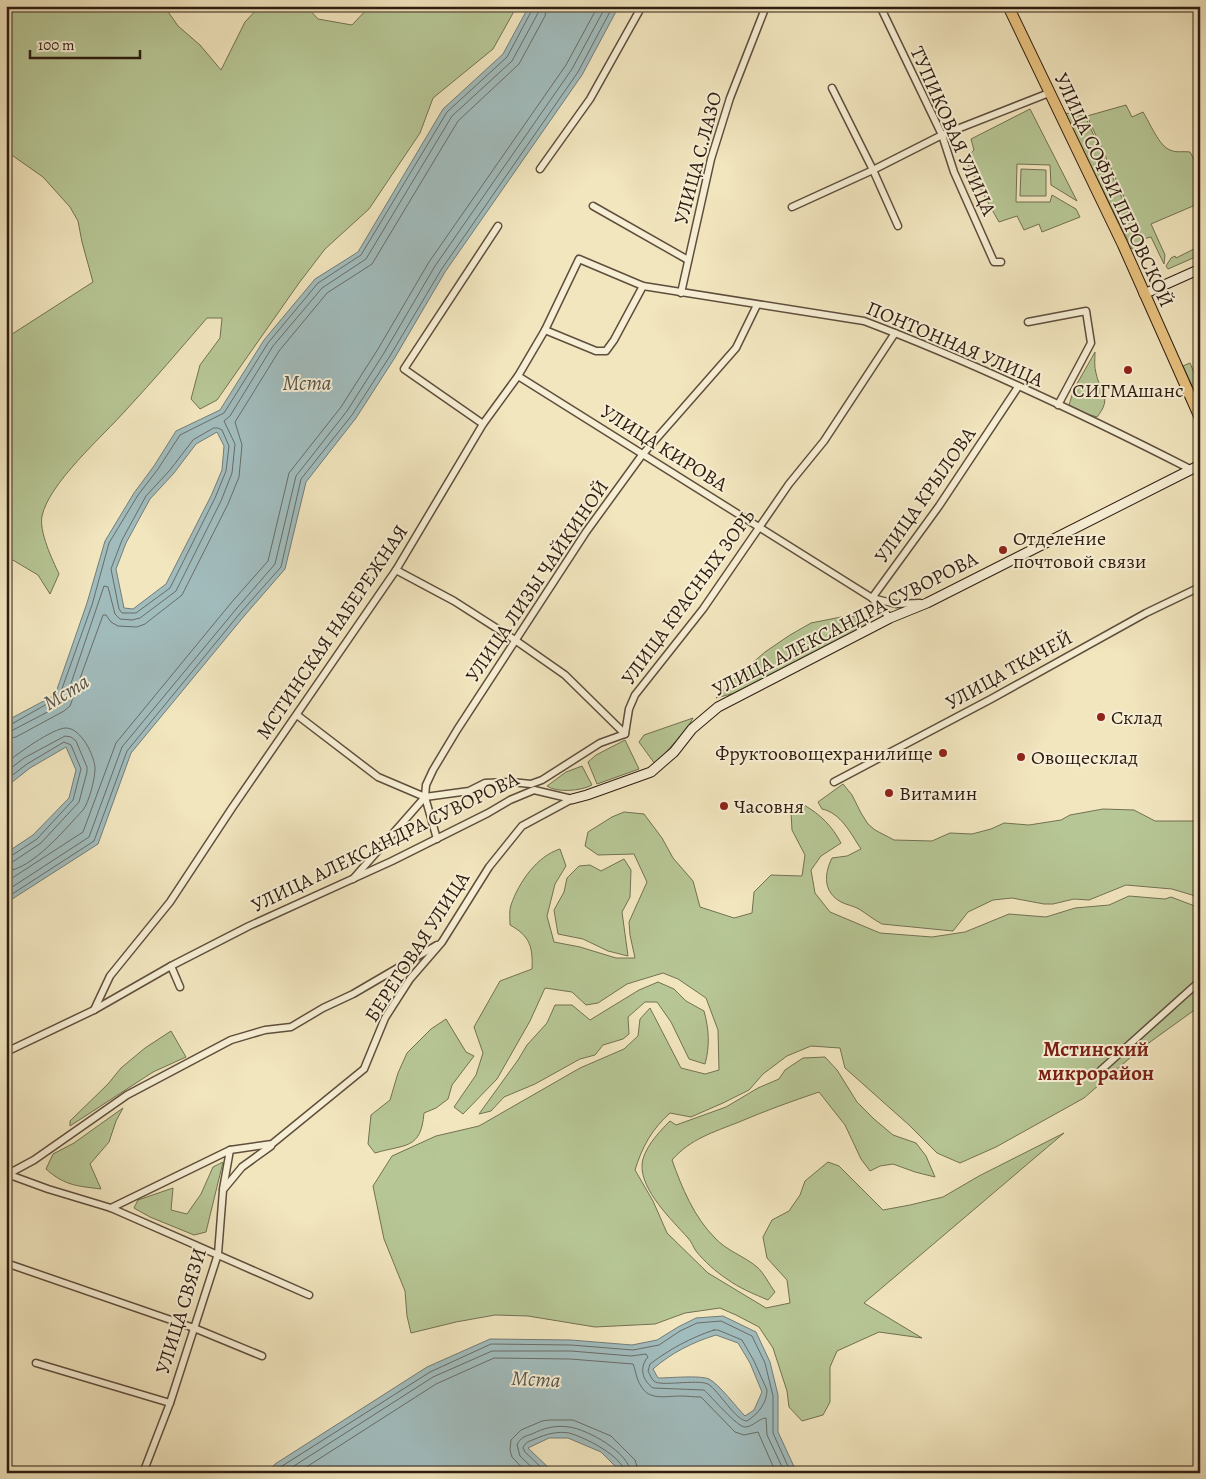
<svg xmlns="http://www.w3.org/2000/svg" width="1206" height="1479" viewBox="0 0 1206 1479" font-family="Alegreya,serif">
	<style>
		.green { fill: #b7c695; stroke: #727153 }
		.water { fill: #a1bcbd; stroke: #737c78; fill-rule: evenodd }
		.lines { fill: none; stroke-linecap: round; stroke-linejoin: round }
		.shore { stroke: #686c67; stroke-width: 1 }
		.street-casing { stroke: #5f4e3c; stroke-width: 9 }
		.secondary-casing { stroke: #2e1c11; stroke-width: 11 }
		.primary-casing { stroke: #2e1c11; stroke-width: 12 }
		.street { stroke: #f7efd5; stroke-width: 6 }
		.secondary { stroke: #f7efd5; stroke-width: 9 }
		.primary { stroke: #e9c380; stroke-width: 10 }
		.poi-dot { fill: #8f2418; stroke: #f7efd5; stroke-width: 2 }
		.labels { text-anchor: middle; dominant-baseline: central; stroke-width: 4; stroke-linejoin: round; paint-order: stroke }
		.street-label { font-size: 20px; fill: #2e1c11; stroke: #f7efd5 }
		.poi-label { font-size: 20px; fill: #2e1c11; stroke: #f7efd5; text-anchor: start }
		.water-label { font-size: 21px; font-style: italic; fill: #56544d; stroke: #f7efd5 }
		.neighbourhood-label { font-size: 21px; font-weight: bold; fill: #7a1f14; stroke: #f7efd5 }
	</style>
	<rect width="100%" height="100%" fill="#f2e6bf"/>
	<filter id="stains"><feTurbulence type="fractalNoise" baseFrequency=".004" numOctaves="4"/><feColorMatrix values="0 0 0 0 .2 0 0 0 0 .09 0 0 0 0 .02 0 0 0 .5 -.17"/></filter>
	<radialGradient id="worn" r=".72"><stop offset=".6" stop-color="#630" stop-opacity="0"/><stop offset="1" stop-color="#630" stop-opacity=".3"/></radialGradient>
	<g class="green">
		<path d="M6,6h158l14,20 22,19 21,25 24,-48 15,-16h46l12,13 34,6 18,-19h147l-24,43 -60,49 -13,35 -51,76 -44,40 -26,34 -82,117 -17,9 -9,-10 9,-34 20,-27 2,-20h-15c-27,31 -53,62 -81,92 -23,26 -77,73 -84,106 -3,16 10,43 17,58l-9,20 -12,-19 -32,-19v-218l87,-56 -11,-40 -4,-21 -8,-14 -27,-30 -37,-26z"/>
		<path d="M1126,105l6,12 11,-5c7,11 16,34 27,38 6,3 13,1 20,2l10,19v32l-49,21 14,31 -1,9 -13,-27 -8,2 -56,-123z"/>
		<polygon points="1030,109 1077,201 1051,185 1050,165 1017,164 1016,202 1050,202 1052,195 1076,209 1080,217 1042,232 1039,224 1024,230 1017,216 999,222 981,190 965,159 974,150 971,139"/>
		<polygon points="1065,113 1085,116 1142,242 1142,249 1132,249"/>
		<polygon points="1021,169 1046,170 1046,196 1020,196"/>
		<polygon points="1196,248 1198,251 1200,251 1200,255 1168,269 1166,266 1171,258 1175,256 1176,258"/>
		<path d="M1095,352c0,7 -1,15 1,21 4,20 17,24 1,44l-19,-6 -9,-6 5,-16z"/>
		<polygon points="1190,363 1200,386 1200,403 1183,366"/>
		<polygon points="846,616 865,618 866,628 735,693 716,698 734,679 765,652 790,635 811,623"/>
		<polygon points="693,718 686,730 655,764 639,742 644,735"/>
		<polygon points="625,740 639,769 597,784 588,762 596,755"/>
		<path d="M582,766l10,19c-11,6 -35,8 -45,1l19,-14z"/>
		<path d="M843,784l9,11 9,18 7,11 7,6 19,10 38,1 18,-8 22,1 19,-5 13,-6 25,2 32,-5 9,-5 33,-6 31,1 21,11h45v80l-8,-6 -20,-6 -46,-4 -37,15 -15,-1 -21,5h-9l-32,-6 -19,2 -25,12 -15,19 -71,-7c-8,-4 -15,-10 -23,-15 -5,-3 -12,-4 -18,-7 -18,-10 -17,-28 -9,-44l15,-2 14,-7c-10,-15 -20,-36 -39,-40l-4,-7z"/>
		<path d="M804,805c17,10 28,21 37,38l-20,13 -10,14 4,23 15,19 50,21 52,4 33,-5 44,-18 37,3 29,-9 34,-3 20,-9 36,3 6,-2 29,11v98l-61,44 -55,48 -88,49 -36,16 -23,-10 -28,-28 -64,-57 -5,-20 -29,-2 -24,10 -24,18 -14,16 -26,13 -32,14 -21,-4c-18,16 -28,34 -35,57l18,31 14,32 41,40 58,35 24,-5 -3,-23 -20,-22 -4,-21 9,-17 17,-9 11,-16 5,-14 23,-19 11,4 44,44 27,-5 33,-8 36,-21 85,-43 -200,170 58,35 -43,-6 -42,19 -7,16v35l-7,13 -21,6 -13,-14 -2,-16 -14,-43 -14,-21 -23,-12 -16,-7 -35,5 -30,11 -60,3 -67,-11 -33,-1 -39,7 -45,11 -4,-17 -2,-25 -21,-52 -11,-53 19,-30 44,-20 43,-10 101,-58 44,-19 14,-13 2,-17 10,-11 31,60 24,6 14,-4 -1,-40 -12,-32 -28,-19 -15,-6 -36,11 -29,19 -12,2 -14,-13 -27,-4 -15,33 -33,58 -34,35 -9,-7 22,-32 7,-22 -9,-26 26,-46 32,-12c1,-22 -2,-33 -22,-44 0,-7 -1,-15 1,-20 8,-23 26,-49 49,-56l6,17 -11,18 -8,32 7,26 26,5 36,11h19l-5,-23 -1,-13 18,-40 -13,-28 -36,1 -13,-9 3,-14 24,-15 12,-5 20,2 18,24 11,20 20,23 7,26 34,11 18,-5 2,-21 17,-17 31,1 3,-21 -13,-25 -1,-18z"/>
		<polygon points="624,859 631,870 630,897 622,912 628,956 608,951 583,939 558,934 554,910 564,892 567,878 579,866 590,865 601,871"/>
		<path d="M658,982l16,7 12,12 18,10c5,18 6,35 1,53l-16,-5 -18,-37 -14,-20h-12l-17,15 1,17 -6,5 -20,6 -8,10 -15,4 -45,25 -31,13 -13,14 -12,3 39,-54 9,-15 20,-22 8,-18h17l18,15 49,-30z"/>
		<path d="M446,1019l20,33 8,4 -22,29 -4,14 -12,9 -12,5c-3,37 -19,31 -49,40l-7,-9 3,-29 19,-15 8,-27 9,-20 24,-24z"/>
		<polygon points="171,1031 186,1057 153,1072 70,1126 70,1121 108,1084 121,1068 145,1048"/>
		<path d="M825,1057l12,13 20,32 17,17 19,16 23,8 10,13 9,21 -20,-5 -22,-8 -13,2 -10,5 -9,-12 -16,-34 -26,-33c-27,9 -54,19 -80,30 -25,10 -49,17 -67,38 10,28 22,57 43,78 12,13 29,18 42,29 7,6 12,17 18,25l-7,8c-14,-6 -29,-12 -41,-21 -11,-7 -23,-18 -31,-28 -3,-4 -4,-9 -8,-13 -16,-18 -47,-47 -46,-73 1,-16 17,-33 28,-44l6,4 50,-18 32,-19 21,-9 6,-9 18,-12z"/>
		<path d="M123,1108l-7,13 -7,21 -19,22 11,25c-23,-3 -36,-3 -55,-20l7,-15 21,-11z"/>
		<polygon points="223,1162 206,1232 194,1235 150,1217 134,1208 138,1200 173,1188 171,1210 187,1214 201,1194 213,1167"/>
	</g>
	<g class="water">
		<path d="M529,6h90l-37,69 -137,197 -51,87 -38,59 -50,64 -21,87 -40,46 -114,138 -33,91 -92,59v-50l27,-18 36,-37 7,-28 -10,-23 -36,21 -24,19v-66l49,-26 32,-92 18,-62 29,-48 20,-27 22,-35 44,-21 44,-70 51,-61 43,-27 85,-143 60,-55zM217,432l7,14 -2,24 -11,26 -45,88 -33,25 -9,-1 -8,-39 10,-26 24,-44 24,-26 22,-29z"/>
		<path d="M723,1316l33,16 14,30 8,33v37l19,41h-175l-21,-21 -33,-14h-19l-21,10 23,22 7,3h-290l7,-9 152,-97 63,-28 81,1 61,5 25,-5 21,-13 18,-9zM716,1335l22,8 12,20 12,29 -8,18 -9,6c-8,-8 -26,-32 -36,-37 -9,-4 -40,-1 -51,-1l-5,-9c18,-16 40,-27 63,-34z"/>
	</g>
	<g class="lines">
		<g class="shore">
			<polygon points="214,428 218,428 222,430 229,446 226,471 215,498 170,588 136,613 122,613 119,609 111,569 122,540 146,496 170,470 193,440"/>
			<polyline points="6,725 10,725 59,697 92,605 109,543 138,495 158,469 180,435 224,413 268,343 318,283 361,255 447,112 507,57 532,10 533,6"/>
			<polyline points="6,731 13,730 61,705 65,701 104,586 108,587 115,614 120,619 132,620 140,618 176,591 221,501 232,473 235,444 224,421 230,416 273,346 322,288 366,259 452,116 512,61 538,13 539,6"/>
			<polyline points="6,739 16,737 64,711 70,706 103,615 106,615 111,622 118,626 137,627 145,624 182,595 228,504 239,477 242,445 235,422 279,351 327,293 372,264 458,121 519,64 545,16 547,6"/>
			<path d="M6,763c11,-9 47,-35 60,-35 15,0 29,28 29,41 0,10 -6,33 -12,41 -17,18 -51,60 -77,61"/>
			<polyline points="6,772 24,758 65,736 71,737 76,741 87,767 87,772 79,802 41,843 14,861 6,863"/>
			<polyline points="6,780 27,764 64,742 71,745 81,769 73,800 37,839 11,856 6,857"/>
			<polyline points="6,882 83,832 116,743 231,603 268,561 289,473 341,407 378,349 429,262 566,65 598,6"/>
			<polyline points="6,891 89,837 122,747 237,608 275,564 296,476 347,411 384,353 435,266 572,69 606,6"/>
			<polyline points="6,898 94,841 127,751 241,612 281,567 301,479 352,415 390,356 441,270 578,72 613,6"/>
			<path d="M714,1330h4l24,10 12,21 13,29c0,13 -9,24 -20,31 -11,0 -28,-30 -39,-37 -11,-5 -49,3 -54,-3 -3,-2 -4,-7 -6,-10l2,-7c20,-15 40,-26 64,-34z"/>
			<polyline points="274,1473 279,1468 430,1372 491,1344 571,1345 633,1350 659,1345 680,1331 697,1323 721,1321 752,1336 765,1363 773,1396 773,1433 791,1473"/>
			<path d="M283,1473l150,-96 59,-26h79l60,5 15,-2 2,3c-9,10 -6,23 5,31l51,2c8,7 33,37 41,37 8,0 14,-9 21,-9l1,17 18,38"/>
			<path d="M297,1473l139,-89 58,-26 76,1 63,5c3,7 3,15 8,22 8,15 25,10 40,10 6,0 13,1 20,1l34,35 9,3 14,-3 18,41"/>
			<polyline points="527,1473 512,1457 510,1450 511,1440 521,1430 542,1421 549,1420 573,1420 611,1436 635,1460 639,1473"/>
			<path d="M538,1473l-18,-17 -3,-11c3,-7 8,-9 15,-11 12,-6 23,-9 37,-7 18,2 61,26 62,46"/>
			<path d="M547,1473l-22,-21 -2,-4c2,-6 7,-7 12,-9 11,-5 23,-8 34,-6 15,4 54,23 56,40"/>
		</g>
		<g class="street-casing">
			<g id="street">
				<polyline points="880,6 942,135 954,172 994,262 1001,262"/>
				<polyline points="832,88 873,170 898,226"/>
				<polyline points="540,169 590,99 642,6"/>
				<polyline points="593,206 688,260"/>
				<polyline points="792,207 873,170 942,135 1049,93"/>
				<polyline points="681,293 711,159 730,98 766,6"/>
				<polyline points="1028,322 1086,311 1091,343 1058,405"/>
				<polyline points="545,330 596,351 606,351 614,340 643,286"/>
				<polyline points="518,376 872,598 896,604 920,603"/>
				<polyline points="483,424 404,369 498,226"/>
				<polyline points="396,570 454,601 515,640 565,675 625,734"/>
				<polyline points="890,618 872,598 939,506 1018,387"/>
				<polyline points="297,715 378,777 425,797 437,839"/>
				<polyline points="834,782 991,699 1146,613 1200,587"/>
				<polyline points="425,797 469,791 485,783 511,782 531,784 542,780 600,743 625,734 629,709 635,695 703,609 789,484 824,441 895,333"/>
				<polyline points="353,879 425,797 426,785 433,770 457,730 586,532 642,455 736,348 757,305"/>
				<polyline points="171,966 180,987"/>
				<path d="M94,1010l16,-34 60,-74 62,-94 164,-238 87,-146 35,-48 27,-46 34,-71 64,27 221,35c111,42 220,94 326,148"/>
				<polyline points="6,1052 94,1010 171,966 249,926 392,861 488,813 510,800 534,790 572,799"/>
				<polyline points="1101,1070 1200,981"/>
				<polyline points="7,1174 48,1189 111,1208 309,1295"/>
				<polyline points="8,1174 34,1160 127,1095 231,1040 265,1030 291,1027 323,1008 353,994 437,945"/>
				<polyline points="223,1189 230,1150"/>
				<polyline points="111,1208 230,1150 272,1144 364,1069 385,1018 410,979 442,942 489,867 522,826 572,799"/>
				<polyline points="6,1263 194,1328 262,1356"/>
				<polyline points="36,1363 170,1403"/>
				<polyline points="6,1465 10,1473"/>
				<polyline points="143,1473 170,1403 218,1254 223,1190 242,1167 271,1146"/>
			</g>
		</g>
		<g class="secondary-casing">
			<g id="secondary">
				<polyline points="1144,294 1200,269"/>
				<polyline points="572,799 587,795 651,772 674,752 692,729 718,707 890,618 927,603 1200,465"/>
			</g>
		</g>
		<g class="primary-casing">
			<polyline id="primary" points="1008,6 1123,245 1200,418"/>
		</g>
		<use href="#street" class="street"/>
		<use href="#secondary" class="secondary"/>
		<use href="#primary" class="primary"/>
	</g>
	<g class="poi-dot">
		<circle cx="1128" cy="370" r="5"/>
		<circle cx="1003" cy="550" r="5"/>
		<circle cx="1101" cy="717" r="5"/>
		<circle cx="943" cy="753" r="5"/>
		<circle cx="1021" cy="757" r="5"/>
		<circle cx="889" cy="793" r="5"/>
		<circle cx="724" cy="806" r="5"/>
	</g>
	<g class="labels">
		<g class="street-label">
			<text transform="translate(953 131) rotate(66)">ТУПИКОВАЯ УЛИЦА</text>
			<text transform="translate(698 158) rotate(-75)">УЛИЦА С.ЛАЗО</text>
			<text transform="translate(1114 190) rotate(65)">УЛИЦА СОФЬИ ПЕРОВСКОЙ</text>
			<text transform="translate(955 344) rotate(23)">ПОНТОННАЯ УЛИЦА</text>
			<text transform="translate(664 448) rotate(32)">УЛИЦА КИРОВА</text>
			<text transform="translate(925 495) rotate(-55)">УЛИЦА КРЫЛОВА</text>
			<text transform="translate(537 581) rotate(-56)">УЛИЦА ЛИЗЫ ЧАЙКИНОЙ</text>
			<text transform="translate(688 597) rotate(-54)">УЛИЦА КРАСНЫХ ЗОРЬ</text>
			<text transform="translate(845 624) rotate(-27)">УЛИЦА АЛЕКСАНДРА СУВОРОВА</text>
			<text transform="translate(332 632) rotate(-56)">МСТИНСКАЯ НАБЕРЕЖНАЯ</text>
			<text transform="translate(1009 670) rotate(-29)">УЛИЦА ТКАЧЕЙ</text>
			<text transform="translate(385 842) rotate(-26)">УЛИЦА АЛЕКСАНДРА СУВОРОВА</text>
			<text transform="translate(417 947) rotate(-57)">БЕРЕГОВАЯ УЛИЦА</text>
			<text transform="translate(181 1311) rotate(-73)">УЛИЦА СВЯЗИ</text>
		</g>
		<g class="poi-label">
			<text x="1128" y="390" text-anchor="middle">СИГМАшанс</text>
			<text x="1013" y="538">Отделение<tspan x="1013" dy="23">почтовой связи</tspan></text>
			<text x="1111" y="717">Склад</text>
			<text x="933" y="753" text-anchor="end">Фруктоовощехранилище</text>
			<text x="1031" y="757">Овощесклад</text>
			<text x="899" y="793">Витамин</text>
			<text x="734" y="806">Часовня</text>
		</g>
		<g class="water-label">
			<text x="307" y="383">Мста</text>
			<text transform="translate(66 692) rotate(-31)">Мста</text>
			<text transform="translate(536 1379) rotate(3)">Мста</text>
		</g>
		<g class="neighbourhood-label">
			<text x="1096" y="1049">Мстинский<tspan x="1096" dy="24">микрорайон</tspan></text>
		</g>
	</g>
	<rect width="1206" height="1479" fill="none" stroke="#f2e6bf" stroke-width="25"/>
	<rect x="8" y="8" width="1191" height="1464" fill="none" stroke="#2e1c11" stroke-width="2.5"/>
	<rect x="12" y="12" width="1181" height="1454" fill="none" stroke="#2e1c11"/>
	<path d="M30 50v8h110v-8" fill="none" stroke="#2e1c11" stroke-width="2.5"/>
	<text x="38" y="50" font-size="15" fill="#2e1c11" stroke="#f7efd5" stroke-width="4" paint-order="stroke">100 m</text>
	<rect width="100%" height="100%" filter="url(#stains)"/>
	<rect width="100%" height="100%" fill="url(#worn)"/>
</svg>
